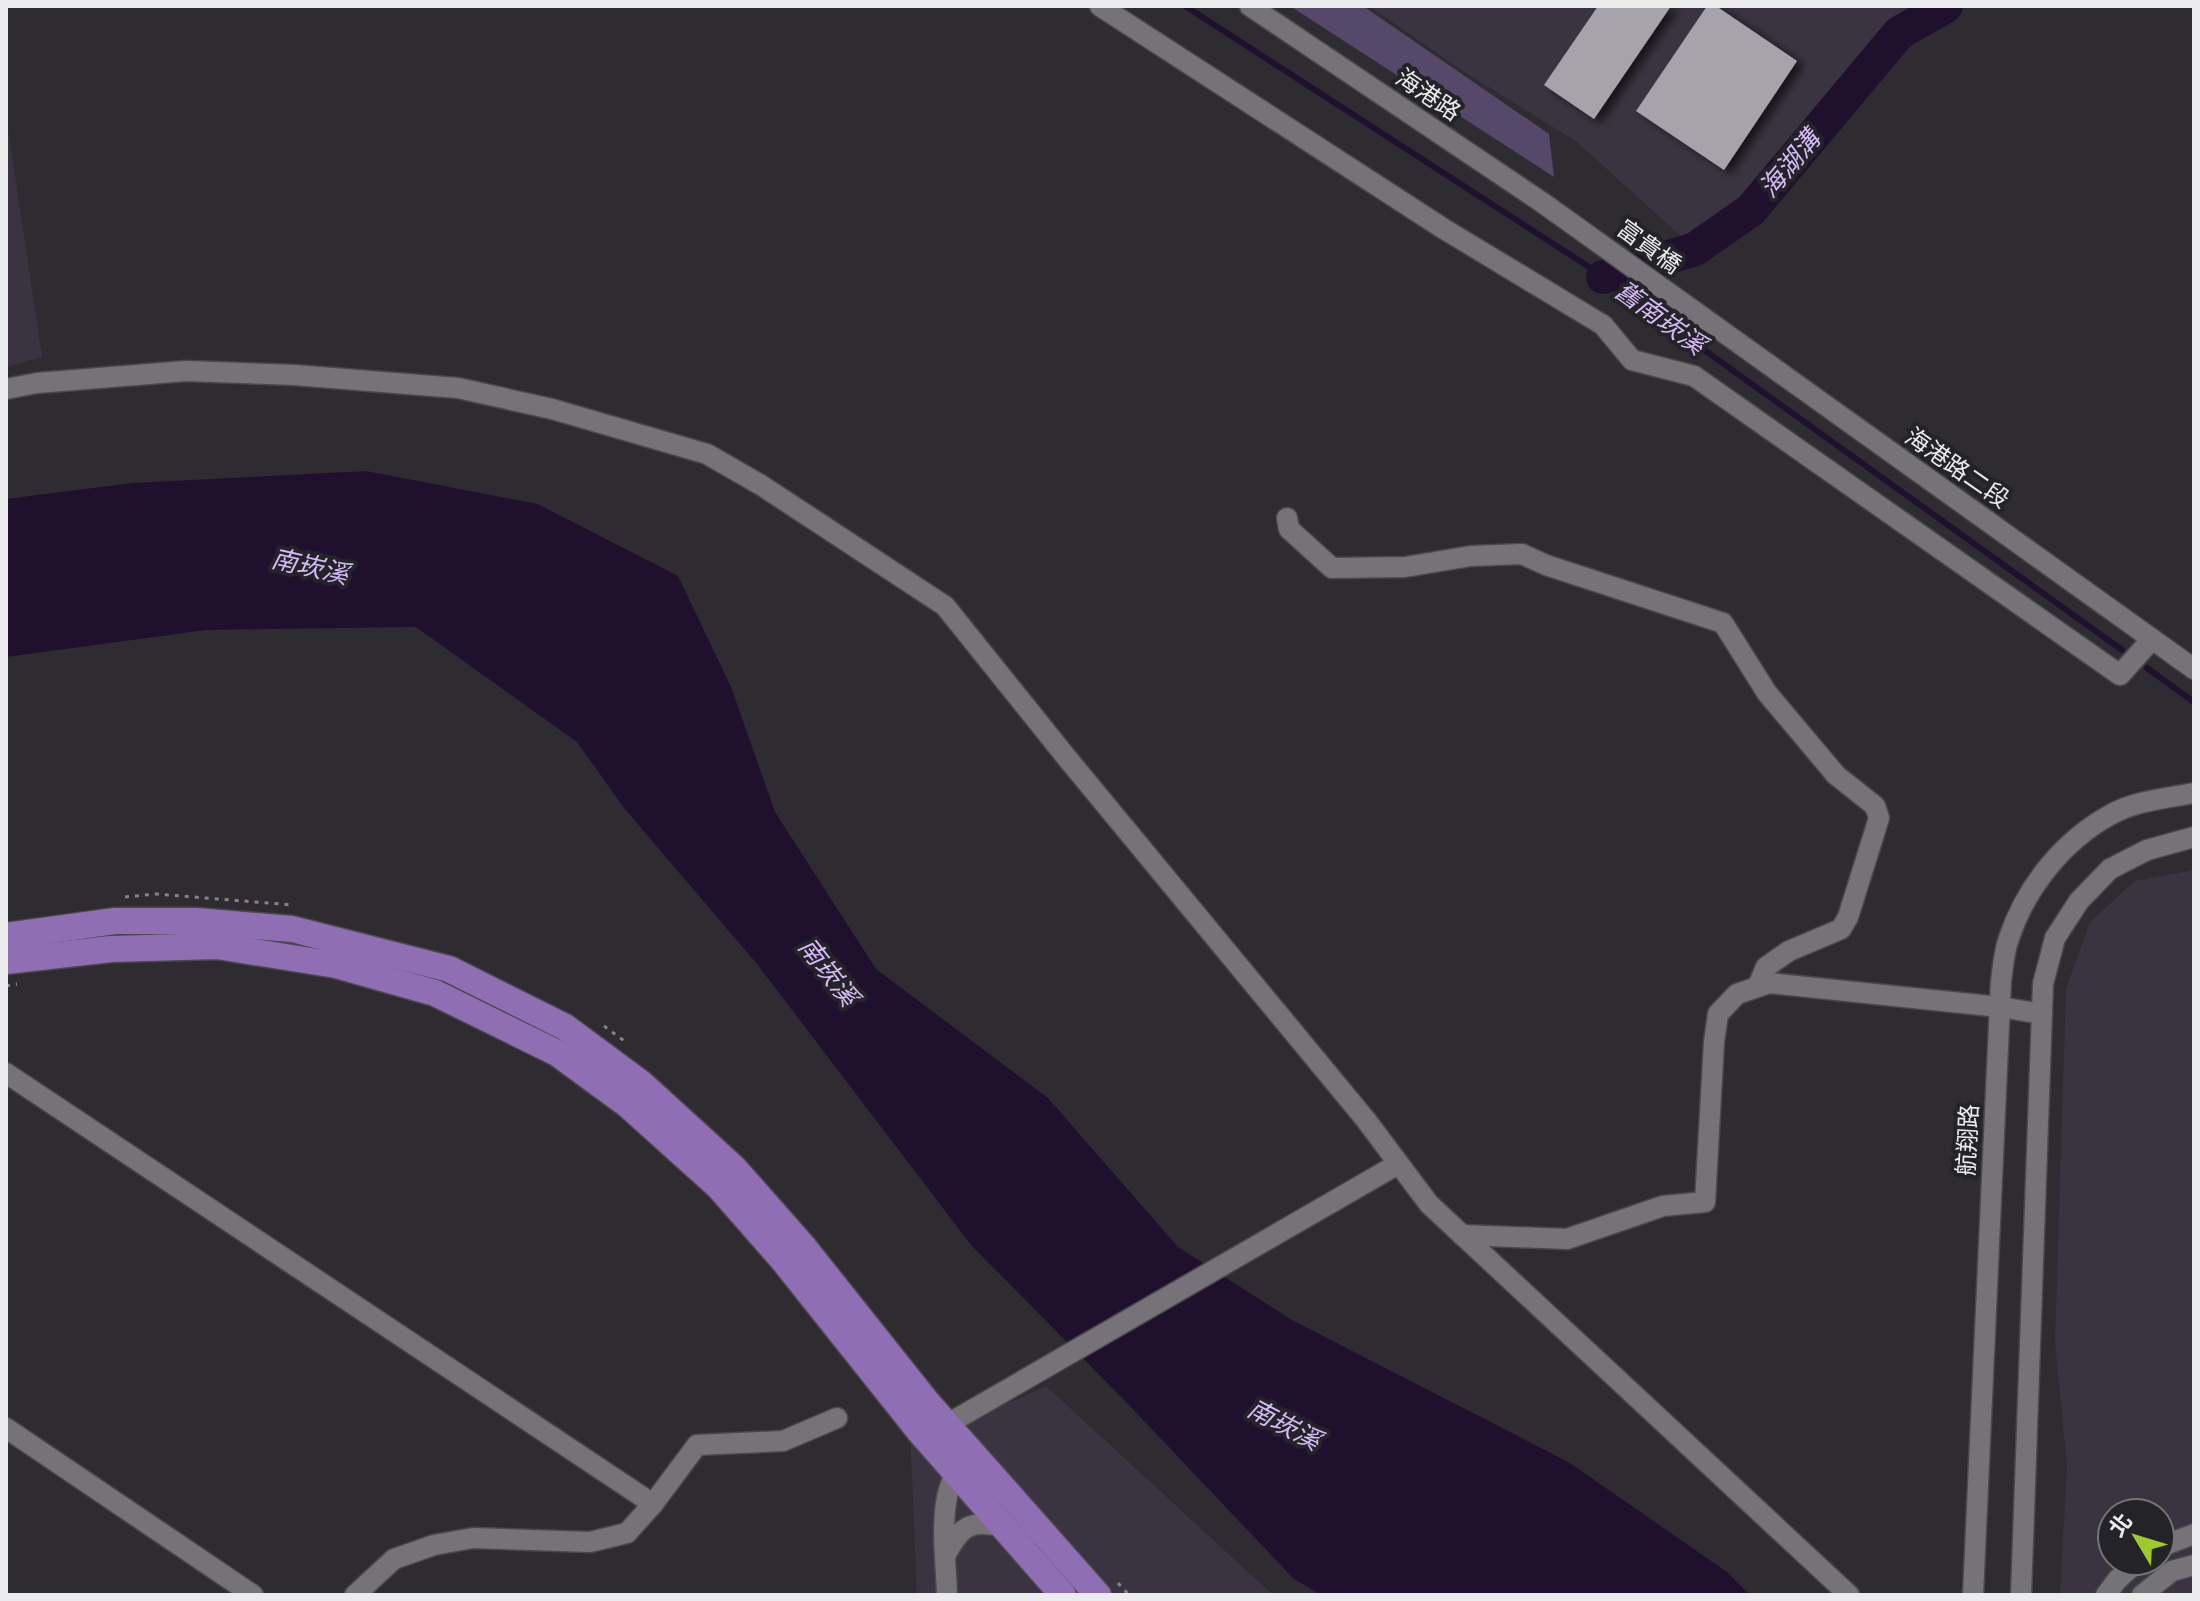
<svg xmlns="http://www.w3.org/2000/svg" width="2200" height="1601" viewBox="0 0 2200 1601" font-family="Bitter,'Noto Sans TC',serif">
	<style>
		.built { fill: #39343f; fill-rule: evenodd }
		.green { fill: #564868 }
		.water { fill: #1f112e }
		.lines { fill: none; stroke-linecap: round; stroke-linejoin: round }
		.stream { stroke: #1f112e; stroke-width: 6 }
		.river { stroke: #1f112e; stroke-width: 34 }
		.building { fill: #a6a4aa; filter: url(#shadow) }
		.minor-casing { stroke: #49484c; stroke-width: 23 }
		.major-casing { stroke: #49484c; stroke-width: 29 }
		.path { stroke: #858387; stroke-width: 3; stroke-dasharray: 4 6; stroke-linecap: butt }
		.minor { stroke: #757278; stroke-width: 20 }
		.major { stroke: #8f6eb3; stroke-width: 26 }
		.labels { text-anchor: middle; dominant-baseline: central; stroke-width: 8; stroke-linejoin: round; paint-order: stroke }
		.street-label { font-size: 24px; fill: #ecebee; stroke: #242327 }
		.water-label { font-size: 26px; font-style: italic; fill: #d6bbf8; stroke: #242327 }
	</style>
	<defs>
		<filter id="shadow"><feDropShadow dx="7" dy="4" stdDeviation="4" flood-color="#0009"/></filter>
	</defs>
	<rect width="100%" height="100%" fill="#2e2c31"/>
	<g class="built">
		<polygon points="1369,6 1946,6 1899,33 1751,210 1695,249 1577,142 1463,71"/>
		<polygon points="6,115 42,357 6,367"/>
		<path d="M2194,870v725h-134l7,-130 -12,-122 11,-354 24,-67 45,-41zM2112,1513h48v48h-48z"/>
		<polygon points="1046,1386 1273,1595 917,1595 910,1429 970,1420"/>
	</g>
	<polygon class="green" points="1290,6 1363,6 1549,134 1554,177"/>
	<polygon class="water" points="366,471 538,504 678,576 731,687 775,812 876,969 1048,1098 1178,1247 1292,1320 1570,1463 1727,1572 1750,1595 1321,1595 1294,1579 1126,1402 971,1245 757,964 624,808 577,742 416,627 206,630 6,657 6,499 132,483"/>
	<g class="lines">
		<g class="stream">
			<polyline points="1185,6 1586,265 2122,650"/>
			<polyline points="2147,668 2194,702"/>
		</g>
		<polyline class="river" points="1603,277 1695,249 1751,210 1899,33 1946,6"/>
	</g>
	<g class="building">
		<polygon points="1598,6 1671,6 1594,119 1544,85"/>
		<polygon points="1707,6 1716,6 1797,61 1724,170 1636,111"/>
	</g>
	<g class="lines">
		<g class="minor-casing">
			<g id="minor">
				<polyline points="1100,6 1444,229 1603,325 1632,360 1694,376 2120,675 2152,639"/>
				<polyline points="1250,6 1543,203 2194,669"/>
				<polyline points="6,389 37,383 186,371 294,375 458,388 552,409 707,454 761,485 945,606 1067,758 1366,1120 1429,1204 1849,1595"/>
				<polyline points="1287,518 1289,529 1332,568 1405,567 1471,556 1522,554 1546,565 1723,623 1767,693 1836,775 1875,806 1879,818 1848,917 1841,929 1789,951 1766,967 1758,986"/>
				<polyline points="6,1073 653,1504"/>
				<polyline points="1462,1235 1567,1239 1663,1206 1705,1202 1714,1042 1718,1014 1737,994 1769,983 2000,1007 2042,1014"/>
				<polyline points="6,1428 253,1595"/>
				<polyline points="940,1433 946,1425 1398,1164"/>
				<polyline points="2160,1547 2194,1534"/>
				<path d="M945,1556c16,-30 25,-37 58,-29"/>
				<polyline points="355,1595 394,1559 434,1545 473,1538 590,1542 627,1533 653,1504 697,1445 783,1441 837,1418"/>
				<path d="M947,1595c-1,-32 -6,-66 0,-98 3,-16 10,-19 6,-37"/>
				<path d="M1973,1595l28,-614c2,-14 3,-30 8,-43 17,-51 54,-97 101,-123 24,-14 57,-17 84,-22"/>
				<polyline points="2021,1595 2043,984 2055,938 2079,901 2110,869 2147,850 2194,837"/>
				<polyline points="2106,1595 2117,1580 2138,1561"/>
				<polyline points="2142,1595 2172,1571 2194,1565"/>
			</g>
		</g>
		<g class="major-casing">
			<g id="major">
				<polyline points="6,936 115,921 196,921 292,929 449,969 565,1027 642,1084 734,1168 802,1245 927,1402 1098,1595"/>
				<polyline points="6,961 111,949 217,946 336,965 435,993 557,1053 628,1105 718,1186 783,1260 920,1432 1063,1595"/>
			</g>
		</g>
		<g class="path">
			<polyline points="125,897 156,894 293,905"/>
			<polyline points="6,986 17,984"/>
			<polyline points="604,1026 627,1043"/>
			<polyline points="1118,1583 1129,1595"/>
		</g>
		<use href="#minor" class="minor"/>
		<use href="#major" class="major"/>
	</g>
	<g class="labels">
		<g class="street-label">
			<text transform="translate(1428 95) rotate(34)">海港路</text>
			<text transform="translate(1649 247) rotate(36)">富貴橋</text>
			<text transform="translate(1957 468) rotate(35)">海港路二段</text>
			<text transform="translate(1968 1140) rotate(-87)">航翔路</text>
		</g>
		<g class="water-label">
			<text transform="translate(1790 164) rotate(-50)">海湖溝</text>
			<text transform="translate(1660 318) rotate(36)">舊南崁溪</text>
			<text transform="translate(310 567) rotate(13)">南崁溪</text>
			<text transform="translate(828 972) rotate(52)">南崁溪</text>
			<text transform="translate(1284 1425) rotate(28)">南崁溪</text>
		</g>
	</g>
	<rect width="2200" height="1601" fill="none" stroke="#ecebee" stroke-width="16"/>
	<g transform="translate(2136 1537) rotate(308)"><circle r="38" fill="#242327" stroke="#747377" stroke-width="2"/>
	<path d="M0-6L14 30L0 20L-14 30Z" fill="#9fca2d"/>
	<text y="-12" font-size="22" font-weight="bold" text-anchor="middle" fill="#ecebee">北</text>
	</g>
</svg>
